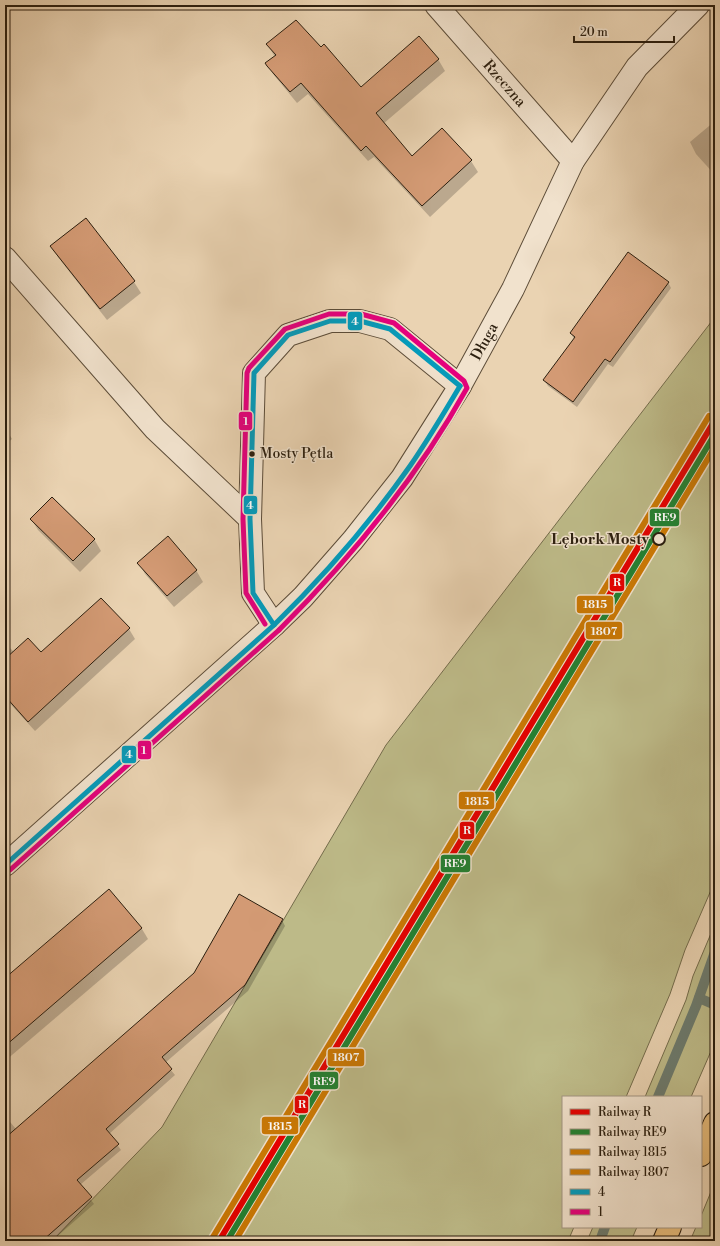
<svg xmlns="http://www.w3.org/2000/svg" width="720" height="1246" viewBox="0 0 720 1246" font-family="'Libre Bodoni',serif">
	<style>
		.green { fill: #bdba88; stroke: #746c4c }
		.shadow { fill: #0003 }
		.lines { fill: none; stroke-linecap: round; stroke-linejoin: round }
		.stream { stroke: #6d7b6e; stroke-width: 10 }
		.building { fill: #d39a74; stroke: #2c1f0f }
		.minor-casing { stroke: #5c4c38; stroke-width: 24 }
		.highway-casing { stroke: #2c1f0f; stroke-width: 24 }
		.minor { stroke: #f1e2cd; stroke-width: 22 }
		.highway { stroke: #e5ba79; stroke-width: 22 }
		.bus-1-casing { stroke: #f1e2cd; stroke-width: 8 }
		.bus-2-casing { stroke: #f1e2cd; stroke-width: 8 }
		.bus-1 { stroke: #049bbb; stroke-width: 5 }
		.bus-2 { stroke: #e5007d; stroke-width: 5 }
		.rail-1-casing { stroke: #f1e2cd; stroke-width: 9 }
		.rail-2-casing { stroke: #f1e2cd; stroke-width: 9 }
		.rail-3-casing { stroke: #f1e2cd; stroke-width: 9 }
		.rail-4-casing { stroke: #f1e2cd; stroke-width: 9 }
		.rail-1 { stroke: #e50000; stroke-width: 6 }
		.rail-2 { stroke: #238132; stroke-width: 6 }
		.rail-3 { stroke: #ca7804; stroke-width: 6 }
		.rail-4 { stroke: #ca7804; stroke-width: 6 }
		.bus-dot { fill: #2c1f0f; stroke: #f1e2cd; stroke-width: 1.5 }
		.stop-dot { fill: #f1e2cd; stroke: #2c1f0f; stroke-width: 2 }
		.labels { text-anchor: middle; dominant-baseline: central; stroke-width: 3; stroke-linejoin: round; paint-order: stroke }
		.bus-label { font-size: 14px; fill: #2c1f0f; stroke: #f1e2cd; text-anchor: start }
		.street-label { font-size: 15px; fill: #2c1f0f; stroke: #f1e2cd }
		.stop-label { font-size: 15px; font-weight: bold; fill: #2c1f0f; stroke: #f1e2cd; text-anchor: end }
		.line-badge { stroke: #f1e2cd; stroke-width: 1.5 }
		.badge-label { font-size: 11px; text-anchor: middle; font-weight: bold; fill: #fff }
	</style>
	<rect width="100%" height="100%" fill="#ead3b2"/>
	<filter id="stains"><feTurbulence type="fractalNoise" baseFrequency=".005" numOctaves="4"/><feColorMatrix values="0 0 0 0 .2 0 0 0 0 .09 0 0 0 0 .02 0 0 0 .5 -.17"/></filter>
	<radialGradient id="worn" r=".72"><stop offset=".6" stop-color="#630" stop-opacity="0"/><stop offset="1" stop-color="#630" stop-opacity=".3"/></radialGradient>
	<g class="green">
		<polygon points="715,317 715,765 713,768 715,769 715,881 685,950 670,994 626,1097 563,1097 563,1227 574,1227 568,1241 52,1241 162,1127 386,745"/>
		<polygon points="715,924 715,1042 691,1097 645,1097 686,1000 693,976"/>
		<polygon points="715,1182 715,1236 713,1241 690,1241 696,1227 701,1227 701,1216"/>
		<polygon points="593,1227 637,1227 631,1241 587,1241"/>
	</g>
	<g class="shadow">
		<polygon points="267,44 361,88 438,59 445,71 383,124 412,157 442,130 471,161 478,172 430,217 374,157 368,161 308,94 297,103 273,74 267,63 275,57"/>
		<polygon points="715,121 715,175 696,154 690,142"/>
		<polygon points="85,220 134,282 141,293 107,320 58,257 51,246"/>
		<polygon points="668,282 671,288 613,367 608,364 577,407 548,386 544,380 574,339 571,333"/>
		<polygon points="5,427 12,439 5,445"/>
		<polygon points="31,519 94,539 101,551 80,572 38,530"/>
		<polygon points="139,563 196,570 203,582 174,607 145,574"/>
		<polygon points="129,629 135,639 35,731 5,698 5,651 9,647 14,652 41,654"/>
		<polygon points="109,890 142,929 148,939 5,1061 5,980"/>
		<polygon points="282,920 285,926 248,991 165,1063 175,1075 109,1134 121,1150 80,1185 94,1204 52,1241 5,1241 5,1116 16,1129"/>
	</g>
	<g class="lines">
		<g class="stream">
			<polyline points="699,998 715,1005"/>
			<polyline points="658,1097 696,1006 715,952"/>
			<polyline points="600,1241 605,1227"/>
		</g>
	</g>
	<g class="building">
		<polygon points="296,20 321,47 324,44 361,87 419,36 439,59 376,113 412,156 442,128 472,160 422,206 366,146 361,151 301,83 290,92 267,66 265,63 276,55 266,44"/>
		<polygon points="86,218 135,281 100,309 50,246"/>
		<polygon points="628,252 669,282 610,362 605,359 573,402 543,380 575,337 570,333"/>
		<polygon points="52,497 95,539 73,561 30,519"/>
		<polygon points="168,536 197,570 167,596 137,563"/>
		<polygon points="101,598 130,628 28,722 5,696 5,659 28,638 41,652"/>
		<polygon points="109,889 142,928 5,1046 5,978"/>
		<polygon points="239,894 283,919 245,985 162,1057 172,1069 106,1129 119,1144 77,1180 92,1197 42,1241 5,1241 5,1138 194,973"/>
	</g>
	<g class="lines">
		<g class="minor-casing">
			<g id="minor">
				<path id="s1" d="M436,5l137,156"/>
				<polyline points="5,258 155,429 250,519"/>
				<polyline points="274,625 253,593 250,519 254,373 288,335 330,321 360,321 390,329 460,386"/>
				<path id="s2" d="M5,865l269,-240 29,-28 50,-57 49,-62 58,-92 53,-97 60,-128 64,-94 61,-62"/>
			</g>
		</g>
		<g class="highway-casing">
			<g id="highway">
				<polyline points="701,1155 715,1123"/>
				<polyline points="664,1241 670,1227"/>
			</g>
		</g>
		<use href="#minor" class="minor"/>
		<use href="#highway" class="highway"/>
		<g class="bus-1-casing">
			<g id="bus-1">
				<polyline points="274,625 253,593 250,519 254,373 288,335 330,321 360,321 390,329 460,386"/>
				<path d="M5,865l269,-240c50,-49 96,-102 136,-159 18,-26 34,-53 50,-80"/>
			</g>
		</g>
		<g class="bus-2-casing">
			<g id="bus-2">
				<path d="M265,624l-19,-31 -3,-74 4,-146 2,-5 36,-39 44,-15h32l33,9 70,58 3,7c-50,90 -116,170 -188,242"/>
				<polyline points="10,870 279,630"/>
			</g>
		</g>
		<use href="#bus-1" class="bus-1"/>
		<use href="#bus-2" class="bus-2"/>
		<g class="rail-1-casing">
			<polyline id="rail-1" points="219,1241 715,420"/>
		</g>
		<g class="rail-2-casing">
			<polyline id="rail-2" points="227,1241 715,434"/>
		</g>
		<g class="rail-3-casing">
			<polyline id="rail-3" points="213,1237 709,416"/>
		</g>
		<g class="rail-4-casing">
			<polyline id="rail-4" points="235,1241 715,447"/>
		</g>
		<use href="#rail-1" class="rail-1"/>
		<use href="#rail-2" class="rail-2"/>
		<use href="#rail-3" class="rail-3"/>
		<use href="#rail-4" class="rail-4"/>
	</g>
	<circle class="bus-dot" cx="252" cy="454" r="3.5"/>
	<circle class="stop-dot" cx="659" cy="539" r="6"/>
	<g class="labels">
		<g class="bus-label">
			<text x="260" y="454">Mosty Pętla</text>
		</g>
		<g class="street-label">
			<text stroke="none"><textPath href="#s1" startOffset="104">Rzeczna</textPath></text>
			<text stroke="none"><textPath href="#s2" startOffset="715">Długa</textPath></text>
		</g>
		<g class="stop-label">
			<text x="649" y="539">Lębork Mosty</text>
		</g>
	</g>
	<g class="line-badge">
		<rect x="347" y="311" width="16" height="20" rx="4" fill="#049bbb"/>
		<rect x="238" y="411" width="15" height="20" rx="4" fill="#e5007d"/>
		<rect x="243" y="495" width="15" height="20" rx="4" fill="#049bbb"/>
		<rect x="649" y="508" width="31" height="19" rx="4" fill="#238132"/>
		<rect x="609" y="573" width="16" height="19" rx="4" fill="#e50000"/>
		<rect x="576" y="595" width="38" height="19" rx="4" fill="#ca7804"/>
		<rect x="585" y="621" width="38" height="19" rx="4" fill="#ca7804"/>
		<rect x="137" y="740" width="15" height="20" rx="4" fill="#e5007d"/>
		<rect x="121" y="745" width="16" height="19" rx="4" fill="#049bbb"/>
		<rect x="458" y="791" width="37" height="19" rx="4" fill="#ca7804"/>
		<rect x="459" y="821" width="16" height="19" rx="4" fill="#e50000"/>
		<rect x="440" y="854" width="31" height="19" rx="4" fill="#238132"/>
		<rect x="327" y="1048" width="38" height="19" rx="4" fill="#ca7804"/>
		<rect x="309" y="1071" width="30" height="19" rx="4" fill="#238132"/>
		<rect x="294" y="1095" width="15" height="19" rx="4" fill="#e50000"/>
		<rect x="261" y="1116" width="38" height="19" rx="4" fill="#ca7804"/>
	</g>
	<g class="badge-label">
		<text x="355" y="325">4</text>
		<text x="246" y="425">1</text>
		<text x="250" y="509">4</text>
		<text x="665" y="521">RE9</text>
		<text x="617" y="586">R</text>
		<text x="595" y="608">1815</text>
		<text x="604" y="635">1807</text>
		<text x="144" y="754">1</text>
		<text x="129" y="758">4</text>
		<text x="477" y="805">1815</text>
		<text x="467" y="834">R</text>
		<text x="455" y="867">RE9</text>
		<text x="346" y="1061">1807</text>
		<text x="324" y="1085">RE9</text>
		<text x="302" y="1108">R</text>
		<text x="280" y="1130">1815</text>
	</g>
	<rect width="720" height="1246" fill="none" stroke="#ead3b2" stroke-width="20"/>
	<rect x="6" y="6" width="708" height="1234" fill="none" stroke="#2c1f0f" stroke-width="2"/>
	<rect x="10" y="10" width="700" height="1226" fill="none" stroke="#2c1f0f"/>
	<rect x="562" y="1096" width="140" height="132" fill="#f1e2cd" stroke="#a29481"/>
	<rect x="570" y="1109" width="20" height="6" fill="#e50000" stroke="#a29481"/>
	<text x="598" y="1116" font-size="12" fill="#2c1f0f">Railway R</text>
	<rect x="570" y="1129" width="20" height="6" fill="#238132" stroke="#a29481"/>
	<text x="598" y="1136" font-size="12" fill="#2c1f0f">Railway RE9</text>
	<rect x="570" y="1149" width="20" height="6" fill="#ca7804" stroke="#a29481"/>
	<text x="598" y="1156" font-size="12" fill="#2c1f0f">Railway 1815</text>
	<rect x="570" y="1169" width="20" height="6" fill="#ca7804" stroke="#a29481"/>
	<text x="598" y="1176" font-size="12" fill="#2c1f0f">Railway 1807</text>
	<rect x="570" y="1189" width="20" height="6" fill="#049bbb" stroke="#a29481"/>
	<text x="598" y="1196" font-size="12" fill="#2c1f0f">4</text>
	<rect x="570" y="1209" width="20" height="6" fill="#e5007d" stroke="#a29481"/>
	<text x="598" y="1216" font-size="12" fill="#2c1f0f">1</text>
	<path d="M574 36v6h100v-6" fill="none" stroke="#2c1f0f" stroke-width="2"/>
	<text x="580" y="36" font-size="12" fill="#2c1f0f" stroke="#f1e2cd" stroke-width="3" paint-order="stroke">20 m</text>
	<rect width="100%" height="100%" filter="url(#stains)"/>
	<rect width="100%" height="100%" fill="url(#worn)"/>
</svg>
